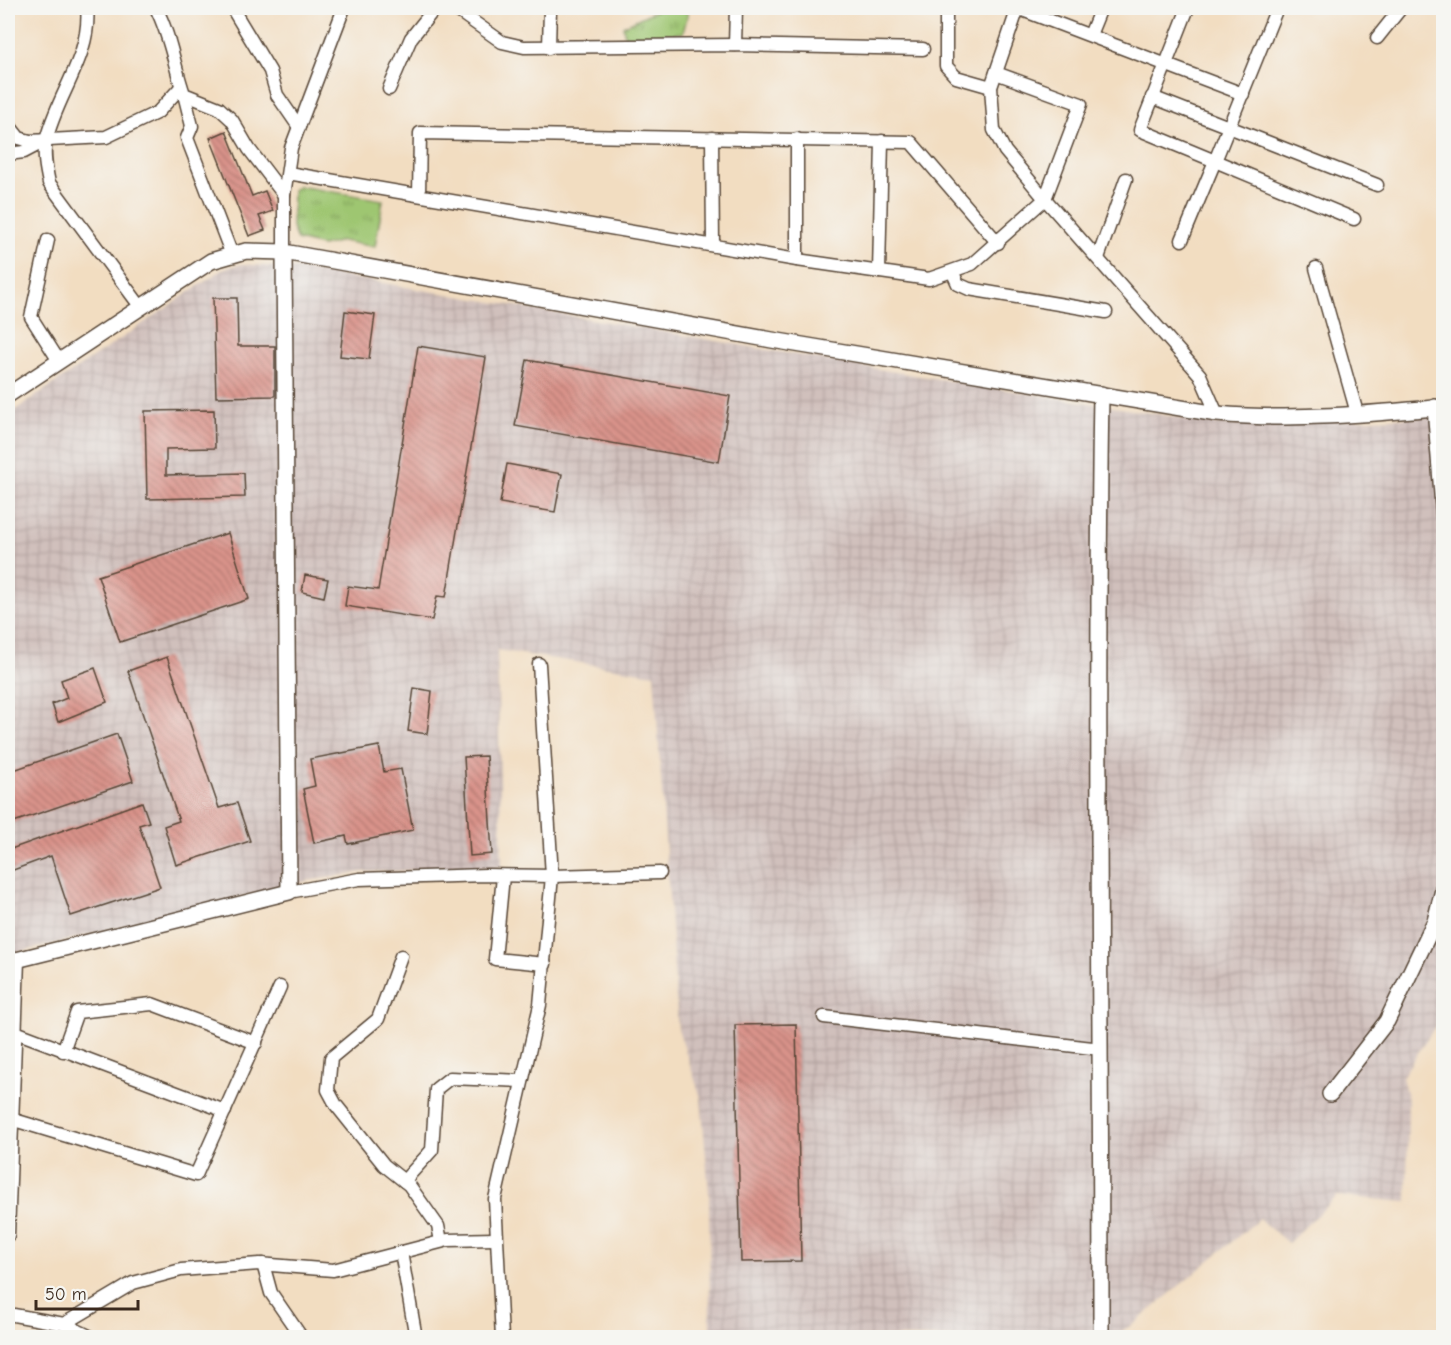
<svg xmlns="http://www.w3.org/2000/svg" width="1451" height="1345" viewBox="0 0 1451 1345" font-family="'Comic Neue',sans-serif">
	<style>
		.industrial { fill: url(#industrial-grid) }
		.park { fill: url(#park-tufts); stroke: #6c7848; stroke-width: 1.5 }
		.building { fill: url(#building-back-hatch) }
		.lines { fill: none; stroke-linecap: round; stroke-linejoin: round }
		.minor-casing { stroke: #564536; stroke-width: 15 }
		.tertiary-casing { stroke: #564536; stroke-width: 18 }
		.minor { stroke: #fff; stroke-width: 12 }
		.tertiary { stroke: #fff; stroke-width: 15 }
	</style>
	<defs>
		<pattern id="industrial-grid" width="8" height="8" patternUnits="userSpaceOnUse" patternTransform="scale(1.5)"><rect width="8" height="8" fill="#d0c0bc"/><path d="M0 4h8M4 0v8" fill="none" stroke="#b4a5a1"/></pattern>
		<pattern id="park-tufts" width="24" height="20" patternUnits="userSpaceOnUse" patternTransform="scale(1.5)"><rect width="24" height="20" fill="#9ec671"/><path d="M3 7l-1-3M5 7V3M7 7l1-3M15 17l-1-3M17 17v-4M19 17l1-3" fill="none" stroke="#82a15c"/></pattern>
		<pattern id="building-back-hatch" width="6" height="6" patternUnits="userSpaceOnUse" patternTransform="scale(1.5)"><rect width="6" height="6" fill="#d9938a"/><path d="M-1 5l2 2M0 0l6 6M5-1l2 2" fill="none" stroke="#b17870"/></pattern>
	</defs>
	<rect width="100%" height="100%" fill="#f6f6f2"/>
	<filter id="ink" filterUnits="userSpaceOnUse"><feTurbulence type="fractalNoise" baseFrequency=".0167" numOctaves="2"/><feDisplacementMap in="SourceGraphic" scale="12" xChannelSelector="R" yChannelSelector="G"/><feConvolveMatrix kernelMatrix="1 2 1 2 8 2 1 2 1" color-interpolation-filters="sRGB"/></filter>
	<filter id="wash" filterUnits="userSpaceOnUse"><feTurbulence type="fractalNoise" baseFrequency=".008" numOctaves="4" result="noise"/><feDisplacementMap in="SourceGraphic" scale="24" xChannelSelector="R" yChannelSelector="G"/><feGaussianBlur stdDeviation="1.35" result="paint"/><feColorMatrix in="noise" values="0 0 0 0 0 0 0 0 0 0 0 0 0 0 0 0 0 1.4 0 .05"/><feComposite in="paint" operator="in"/></filter>
	<g filter="url(#wash)">
		<rect width="100%" height="100%" fill="#f2ddc1"/>
		<polygon class="industrial" points="243,264 308,270 895,372 1226,425 1443,416 1444,1013 1402,1077 1408,1100 1407,1202 1337,1196 1288,1243 1259,1219 1135,1323 1112,1337 710,1337 709,1193 701,1098 678,1029 654,674 497,650 502,867 363,872 307,881 8,955 8,415 225,268"/>
		<g class="park">
			<polygon points="661,8 679,8 688,13 683,33 625,37 623,26"/>
			<polygon points="298,186 383,200 375,247 342,241 322,246 297,240 292,227 293,190"/>
		</g>
		<g id="blocks">
			<g class="building">
				<polygon points="226,131 252,196 265,191 273,211 259,216 265,230 249,236 210,138"/>
				<polygon points="213,298 237,298 238,346 275,346 275,396 216,397"/>
				<polygon points="345,311 375,315 369,359 340,356"/>
				<polygon points="418,346 486,357 446,597 437,596 432,620 345,606 348,586 378,590"/>
				<polygon points="527,360 730,396 719,462 515,426"/>
				<polygon points="214,410 215,448 166,449 166,475 244,473 245,497 147,499 145,411"/>
				<polygon points="507,464 562,474 555,512 500,503"/>
				<polygon points="228,533 249,599 120,642 98,576"/>
				<polygon points="305,575 328,579 324,597 302,592"/>
				<polygon points="167,657 219,808 237,803 250,841 176,865 164,826 179,821 128,671"/>
				<polygon points="95,668 107,702 58,722 52,704 67,698 61,680"/>
				<polygon points="414,688 432,691 427,734 408,731"/>
				<polygon points="117,734 133,781 8,824 8,772"/>
				<polygon points="379,746 384,772 401,769 413,830 348,844 346,836 314,843 303,789 315,786 310,759"/>
				<polygon points="486,756 492,854 470,856 464,757"/>
				<polygon points="142,802 149,822 139,825 160,887 71,916 51,856 8,872 8,850"/>
				<polygon points="796,1024 801,1261 741,1262 735,1025"/>
			</g>
		</g>
	</g>
	<g filter="url(#ink)">
		<use href="#blocks" fill-opacity="0" stroke="#564536" stroke-width="1.5"/>
		<g class="lines">
			<g class="minor-casing">
				<g id="minor">
					<path d="M87,8c5,47 -31,88 -41,133 -3,13 0,28 3,42l91,123"/>
					<path d="M156,8c14,27 18,57 28,86l35,14 13,12 17,29 35,46"/>
					<polyline points="232,8 270,71 277,95 299,127"/>
					<polyline points="454,8 502,42 524,47 735,45 923,49"/>
					<polyline points="946,8 946,66 956,77 991,87"/>
					<polyline points="1017,8 1243,94"/>
					<polyline points="1018,8 991,87 994,130 1005,151 1045,199 1200,375 1217,414"/>
					<polyline points="1277,8 1215,161 1354,219"/>
					<polyline points="1090,35 1101,8"/>
					<polyline points="1377,38 1401,8"/>
					<polyline points="735,45 736,8"/>
					<polyline points="549,48 550,8"/>
					<polyline points="389,89 411,38 435,8"/>
					<polyline points="184,94 192,126 187,138 232,255"/>
					<polyline points="1152,97 1377,185"/>
					<polyline points="8,124 19,138 30,141 106,137 158,112 181,87"/>
					<polyline points="712,138 713,244"/>
					<polyline points="8,154 24,152 43,142"/>
					<polyline points="288,173 797,260 929,279 972,264 1045,199 1081,104 996,73"/>
					<polyline points="419,195 420,133 911,142 998,243"/>
					<polyline points="48,240 31,317 59,361"/>
					<polyline points="1182,240 1215,161 1140,130 1188,8"/>
					<polyline points="284,252 284,195 291,148 344,8"/>
					<polyline points="1098,258 1126,179"/>
					<polyline points="797,260 797,139"/>
					<polyline points="1316,268 1357,413"/>
					<polyline points="879,272 882,141"/>
					<polyline points="953,273 958,284 969,289 1106,312"/>
					<polyline points="539,664 552,876 660,873"/>
					<polyline points="503,876 495,959 545,964"/>
					<polyline points="289,892 359,879 486,875 552,876 540,1005 495,1199 502,1338"/>
					<polyline points="401,956 378,1019 331,1058 328,1090 336,1105 384,1165 409,1185 438,1226 441,1241"/>
					<polyline points="824,1017 1101,1049"/>
					<polyline points="13,1031 225,1111"/>
					<polyline points="63,1051 77,1012 152,1004 256,1043"/>
					<polyline points="11,1119 196,1175 280,987"/>
					<polyline points="404,1181 432,1150 436,1089 450,1078 522,1081"/>
					<polyline points="8,1235 18,960"/>
					<polyline points="401,1252 416,1338"/>
					<polyline points="263,1264 271,1293 302,1338"/>
					<polyline points="8,1314 64,1324 93,1338"/>
					<polyline points="64,1324 133,1283 181,1270 259,1264 333,1270 448,1240 495,1239"/>
				</g>
			</g>
			<g class="tertiary-casing">
				<g id="tertiary">
					<path d="M1101,394c-5,312 0,625 0,938"/>
					<path d="M8,395l203,-134 35,-10 38,1 488,88 445,74c74,7 153,0 227,-7"/>
					<polyline points="1435,407 1444,519"/>
					<polyline points="8,962 289,892 284,252"/>
					<polyline points="1330,1094 1387,1021 1435,921 1444,886"/>
				</g>
			</g>
			<use href="#minor" class="minor"/>
			<use href="#tertiary" class="tertiary"/>
		</g>
	</g>
	<rect width="1451" height="1345" fill="none" stroke="#f6f6f2" stroke-width="30"/>
	<path d="M36 1300v9h102v-9" fill="none" stroke="#3b2a1e" stroke-width="3"/>
	<text x="45" y="1300" font-size="18" fill="#3b2a1e" stroke="#f6f6f2" stroke-width="4.5" paint-order="stroke">50 m</text>
</svg>
